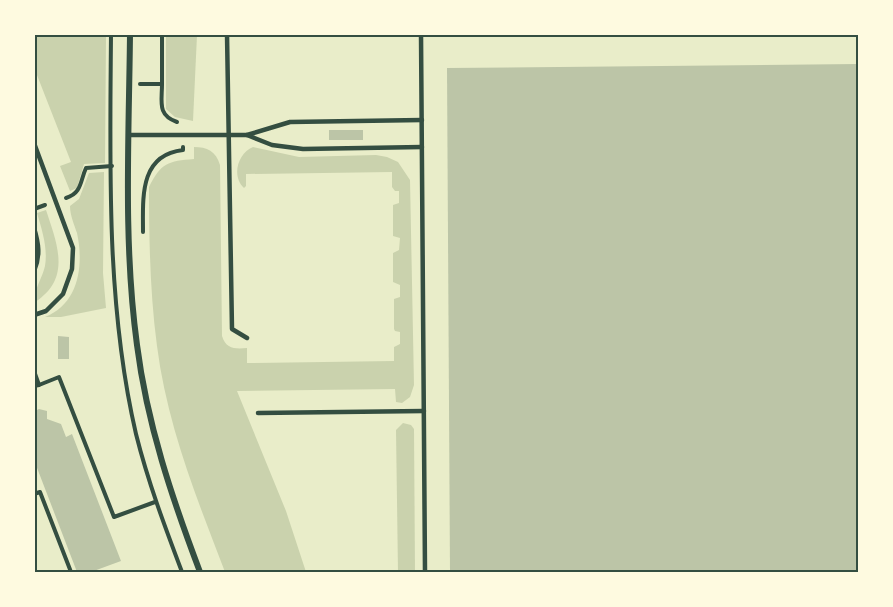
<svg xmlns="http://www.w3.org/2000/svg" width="893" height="607" viewBox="0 0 893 607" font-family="Literata,serif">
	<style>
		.green { fill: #cad2ad }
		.building { fill: #bcc5a7 }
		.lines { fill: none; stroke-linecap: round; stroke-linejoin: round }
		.path { stroke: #344e41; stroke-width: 4 }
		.service { stroke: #344e41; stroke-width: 4.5 }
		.minor { stroke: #344e41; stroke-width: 6 }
		.neatline { fill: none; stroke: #344e41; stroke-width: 2 }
	</style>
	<rect width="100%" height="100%" fill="#e9edc9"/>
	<g class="green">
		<polygon points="35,35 106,35 105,163 84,164 77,188 70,191 60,166 71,162 35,70"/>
		<polygon points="166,35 197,35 193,121 175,117 166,109"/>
		<path d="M194,147c13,0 22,4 26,18l2,171c4,13 13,13 25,12v15l147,-2v-14l6,-3v-12l-5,-1 -1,-2v-30l6,-2v-12l-7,-3v-29l6,-3 1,-12 -7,-2v-31l6,-2v-12h-4l-3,-4v-15l-146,2v12l-2,2c-13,-12 -6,-35 9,-41l46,10 77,-2 11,2 11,5 12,18 4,205 -4,12 -8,6 -6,-1 -1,-13 -158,2 49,120 20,61h-81c-28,-73 -58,-147 -68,-226 -7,-52 -8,-107 -8,-159 12,-24 19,-26 45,-28z"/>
		<path d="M104,172l-1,101 3,35 -45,9h-16c34,-13 39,-52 32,-84 -3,-9 -7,-18 -7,-27l9,-7 10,-26z"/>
		<path d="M46,210c11,34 26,68 -11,92 -1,-14 7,-23 10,-36 3,-18 -3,-36 -8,-53z"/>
		<polygon points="403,423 411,425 414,429 415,572 398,572 396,430"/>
	</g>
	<g class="building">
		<polygon points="858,64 858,572 450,572 447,68"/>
		<rect x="329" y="130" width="34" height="10"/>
		<polygon points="58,336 69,337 69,359 58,359"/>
		<polygon points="39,409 47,411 47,419 61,424 66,437 72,434 121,561 91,572 77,572 34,460 34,423 37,422 37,410"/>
	</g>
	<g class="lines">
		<g class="path">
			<path d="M111,34c-1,133 -5,271 25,400 12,48 29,93 46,138"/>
			<polyline points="140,84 162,84 162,34"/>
			<path d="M162,84c0,18 -5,31 15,38"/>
			<path d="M66,198c16,-5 14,-17 20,-30l26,-2"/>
			<polyline points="34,209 45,205"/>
			<path d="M34,227c5,16 7,29 0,45"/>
			<path d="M143,232c0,-34 -4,-77 40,-82v-3"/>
			<polyline points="34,371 39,385 34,386"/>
			<polyline points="39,385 59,377 114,517 155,502"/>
			<polyline points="34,494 40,492 71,572"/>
		</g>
		<g class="service">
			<polyline points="227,34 232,329 247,338"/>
			<polyline points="421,34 425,572"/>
			<polyline points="129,135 247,135 272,145 303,149 422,147"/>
			<polyline points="247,135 290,122 422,120"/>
			<polyline points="34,143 73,248 72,269 63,294 46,311 34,315"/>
			<polyline points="258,413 424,411"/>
		</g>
		<path class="minor" d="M130,34c-1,103 -7,208 7,311 10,79 35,153 63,227"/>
	</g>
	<rect width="893" height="607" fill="none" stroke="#fefae0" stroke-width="72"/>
	<rect x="36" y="36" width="821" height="535" class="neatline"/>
</svg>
